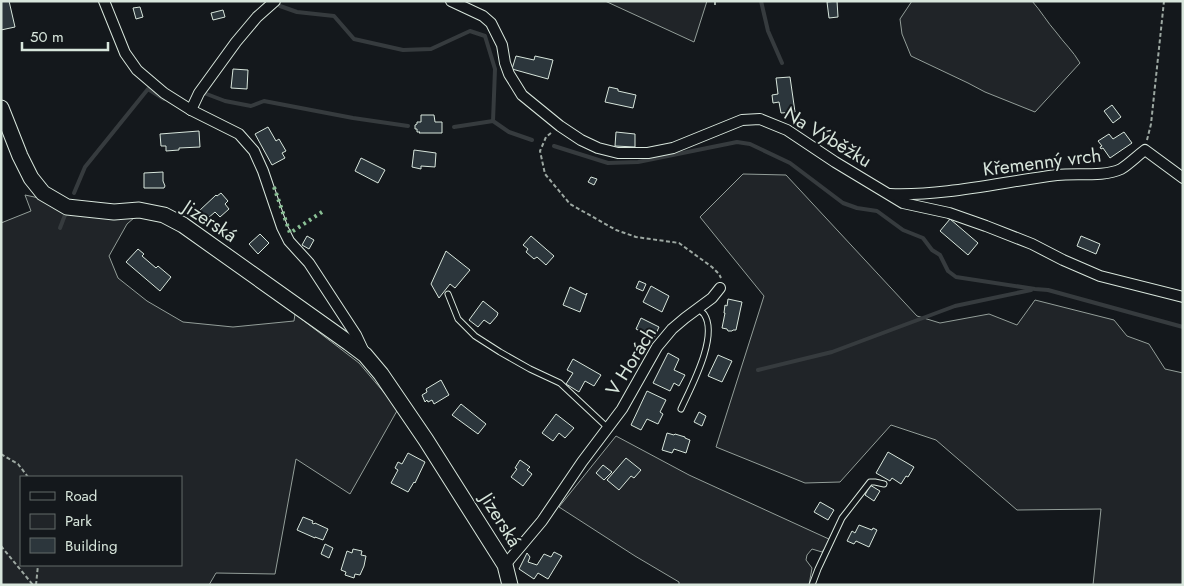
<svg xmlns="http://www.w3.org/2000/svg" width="1184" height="586" viewBox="0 0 1184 586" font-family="Jost,sans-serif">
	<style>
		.green { fill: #202428; stroke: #939e99; fill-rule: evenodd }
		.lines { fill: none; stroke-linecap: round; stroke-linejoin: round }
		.stream { stroke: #363b3e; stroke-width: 4 }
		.building { fill: #2c363c; stroke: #d8e6dc }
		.lane-casing { stroke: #d8e6dc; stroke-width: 7 }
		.street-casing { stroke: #d8e6dc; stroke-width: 12 }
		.secondary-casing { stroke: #d8e6dc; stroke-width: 17 }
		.path { stroke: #9da8a2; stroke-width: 2; stroke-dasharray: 4 2.5; stroke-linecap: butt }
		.lane { stroke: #14181c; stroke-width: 5 }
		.street { stroke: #14181c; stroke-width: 10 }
		.secondary { stroke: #14181c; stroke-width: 15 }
		.hedge { stroke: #8ac095; stroke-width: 4; stroke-dasharray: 2.5 4; stroke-linecap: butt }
		.labels { text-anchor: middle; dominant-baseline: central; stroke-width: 4; stroke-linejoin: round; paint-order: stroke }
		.street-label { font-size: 19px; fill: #d8e6dc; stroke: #14181c }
	</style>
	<rect width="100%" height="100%" fill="#14181c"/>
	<g class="green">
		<polygon points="605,1 707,1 694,42"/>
		<path d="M912,1h120c9,10 15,21 24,31 8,11 17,19 24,31l-45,49 -50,-20 -17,-9 -57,-27 -9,-22 -2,-15z"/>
		<polygon points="743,174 786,175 917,316 940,323 989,314 1017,325 1035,300 1114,320 1127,336 1149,344 1165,369 1183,373 1183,585 1093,585 1101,509 1017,510 936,440 891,425 840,482 805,483 716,447 764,296 700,217"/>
		<path d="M25,195l14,3 25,16 50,5 21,-2 -8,7 -18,32 9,22 29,23 36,21 50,5 61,-6 1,-7 64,49 39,46 -48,85 -54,-35 -21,115 -59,-1 -7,12h-208v-362l30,-12zM21,477h160v88h-160z"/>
		<polygon points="616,436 689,475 831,540 822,552 812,549 807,555 806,560 812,568 809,585 679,585 679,582 635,556 559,507"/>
	</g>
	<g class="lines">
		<g class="stream">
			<polyline points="761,1 768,31 782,63"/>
			<polyline points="280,6 297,12 334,16 354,39 403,50 431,49 470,31 485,36 495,69 493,121 509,132 532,140"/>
			<polyline points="204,93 225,101 251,106 264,101 353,118 408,126"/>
			<polyline points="454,127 493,121"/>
			<polyline points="554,146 608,163 638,162 737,142 750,144 790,163 843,203 857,208 877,211 903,230 923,238 932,250 940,255 948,271 956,277 1035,289 1048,290 1183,327"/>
			<polyline points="74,193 85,167 148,89 164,99"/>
			<polyline points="60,228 65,215"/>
			<polyline points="758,370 832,352 955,306 1031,290"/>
		</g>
	</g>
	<g class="building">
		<polygon points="1,1 9,1 15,27 1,30"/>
		<polygon points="837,1 838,17 829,18 827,2"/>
		<polygon points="140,7 143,17 136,19 133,8"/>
		<polygon points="223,10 225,17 213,20 211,13"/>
		<polygon points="516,56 534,60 535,56 553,60 548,79 512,69"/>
		<polygon points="233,69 248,70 247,89 231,88"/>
		<polygon points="790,77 795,112 781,113 779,102 773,103 772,95 778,94 776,78"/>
		<polygon points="609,87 618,89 618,91 636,95 633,108 605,102"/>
		<polygon points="1112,105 1121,117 1113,123 1104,111"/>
		<polygon points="421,115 434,115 435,122 442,122 442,133 419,133 420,132 417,132 417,129 415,129 415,125 417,124 417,122 421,122"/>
		<polygon points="268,127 276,141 279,139 286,151 282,153 285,158 272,165 255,134"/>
		<polygon points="199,131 200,147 179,148 179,150 166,151 166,146 161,146 160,134"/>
		<polygon points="616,132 635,134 635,147 615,146"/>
		<polygon points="1124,132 1132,143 1110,158 1103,148 1101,149 1100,147 1102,146 1098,141 1109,134 1113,139"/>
		<polygon points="414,150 436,153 435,167 421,166 421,169 412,167"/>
		<polygon points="361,158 385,170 378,183 355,171"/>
		<polygon points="163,172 163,181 165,186 164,188 144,188 144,173"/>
		<polygon points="591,177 597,179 594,185 588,182"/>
		<polygon points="221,193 228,201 225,204 229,209 220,217 215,212 207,219 199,211 216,195 217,196"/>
		<polygon points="950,219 978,243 968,255 940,231"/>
		<polygon points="260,234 269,243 258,254 249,244"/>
		<polygon points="307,236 314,240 309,249 302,245"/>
		<polygon points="531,236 554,256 546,265 537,257 534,259 526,252 528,249 523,245"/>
		<polygon points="1081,236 1100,244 1096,254 1077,246"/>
		<polygon points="138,249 144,254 142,256 156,268 158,266 171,277 160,291 126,262"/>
		<polygon points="446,251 470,270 455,288 450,284 439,298 431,284"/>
		<polygon points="639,281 646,284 643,291 636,288"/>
		<polygon points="651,286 669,296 662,312 643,302"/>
		<polygon points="570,287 586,295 587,293 580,312 563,305"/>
		<polygon points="728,299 742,302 736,330 733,330 732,331 728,331 727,329 722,328 725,313 724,313 725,305 727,306"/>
		<polygon points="483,301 498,313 497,316 490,324 484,320 478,327 469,320"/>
		<polygon points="641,318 659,327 654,338 636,329"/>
		<polygon points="668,353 679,359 674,370 685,375 679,386 674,383 670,391 653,383"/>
		<polygon points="718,355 732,361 722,382 708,376"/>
		<polygon points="573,359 601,375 594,386 585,381 579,392 566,384 573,373 567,370"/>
		<polygon points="441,380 449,395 434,404 432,400 428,402 427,400 425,402 422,395 427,392 426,389"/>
		<polygon points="647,391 666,400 660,412 663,414 658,424 647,419 641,430 631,425"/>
		<polygon points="461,404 486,424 478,434 452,415"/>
		<polygon points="699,412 706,416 702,426 694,422"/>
		<polygon points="556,414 574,428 565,438 559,433 553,441 542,433"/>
		<polygon points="667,433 674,435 675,434 685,437 685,438 690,440 686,453 674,449 672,453 662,450"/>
		<polygon points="888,452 914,467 908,477 906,476 901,484 892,478 890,481 876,473"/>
		<polygon points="408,453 425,462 415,483 414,482 408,492 391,483 398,470 395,468 398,462 402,464"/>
		<polygon points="626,458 641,470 634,478 631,476 619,490 607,480"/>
		<polygon points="520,460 530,467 527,470 532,474 523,486 511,477 517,469 515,468"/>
		<polygon points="603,465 612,472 604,480 596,473"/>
		<polygon points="870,485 880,491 874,501 865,495"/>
		<polygon points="820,502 834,510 828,520 814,512"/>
		<polygon points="303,517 313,521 312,523 314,524 315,523 328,529 323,540 315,537 315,538 297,530"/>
		<polygon points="859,525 872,530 873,528 877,530 869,547 856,541 854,544 847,541 852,531 855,533"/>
		<polygon points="325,544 333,548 329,558 321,554"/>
		<polygon points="353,549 362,551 361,555 366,556 364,566 360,575 355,574 354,578 345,575 346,572 341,570 347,551 352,553"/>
		<polygon points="554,552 562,556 548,579 538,573 534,579 519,569 527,553 530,557 528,562 537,565 544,554 551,557"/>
	</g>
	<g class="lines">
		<g class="lane-casing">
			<g id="lane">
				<polyline points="448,294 458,319 475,336 500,352 530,369 560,383 608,428"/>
				<path d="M681,409c10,-22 38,-73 23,-95 -2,-2 -4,-4 -6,-5"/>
				<polyline points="812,585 818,569 842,518 870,482 875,482 884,484"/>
			</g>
		</g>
		<g class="street-casing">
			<g id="street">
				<polyline points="104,1 125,53 137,70 164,93 191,110 239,134 254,151 263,171 282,227 289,241 309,263 356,335 364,352"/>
				<polyline points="451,1 483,16 491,23 502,45 505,63 509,74 522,95 560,126 581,140 598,148 618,153 648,153 673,148 742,120 760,119 787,130 835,162 903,203 949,213 986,226 1032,244 1063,260 1100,276 1183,297"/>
				<polyline points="191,110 199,93 236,42 257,17 275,1"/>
				<path d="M890,194c56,2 111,-12 167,-19 18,-2 48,2 64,-6 8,-5 16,-13 24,-19l38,28"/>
				<polyline points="505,565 542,521 582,462 622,409 657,347 672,329 685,318 712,298 720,288"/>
			</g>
		</g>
		<g class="secondary-casing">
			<polyline id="secondary" points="1,108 20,156 31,178 43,193 67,207 114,212 139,210 164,215 183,225 349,343 365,355 381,374 426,440 505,565 510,585"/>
		</g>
		<g class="path">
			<polyline points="715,5 715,1"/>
			<polyline points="551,133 546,137 540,151 545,174 570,204 616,230 636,237 679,243 712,267 719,274 721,278"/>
			<polyline points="1147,140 1151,124 1164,1"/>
			<polyline points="1,454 18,464 28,477"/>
			<polyline points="1,546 33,585"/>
			<polyline points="36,585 38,565"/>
		</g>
		<use href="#lane" class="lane"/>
		<use href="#street" class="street"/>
		<use href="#secondary" class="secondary"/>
		<polyline class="hedge" points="274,187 290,233 325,210"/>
	</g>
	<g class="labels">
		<g class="street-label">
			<text transform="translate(828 137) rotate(31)">Na Výběžku</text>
			<text transform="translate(1042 162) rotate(-7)">Křemenný vrch</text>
			<text transform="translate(210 221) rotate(33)">Jizerská</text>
			<text transform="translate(631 361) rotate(-58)">V Horách</text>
			<text transform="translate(501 520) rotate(58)">Jizerská</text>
		</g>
	</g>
	<rect width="1184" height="586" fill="none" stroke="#d8e6dc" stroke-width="5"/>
	<rect x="20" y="476" width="162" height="90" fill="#14181c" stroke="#626a69"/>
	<rect x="30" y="492" width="25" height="8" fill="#14181c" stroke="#626a69"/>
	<text x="65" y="501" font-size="15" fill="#d8e6dc">Road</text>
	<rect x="30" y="514" width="25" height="15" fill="#202428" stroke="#626a69"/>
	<text x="65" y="526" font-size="15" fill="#d8e6dc">Park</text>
	<rect x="30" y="538" width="25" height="15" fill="#2c363c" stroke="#626a69"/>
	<text x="65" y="551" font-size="15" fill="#d8e6dc">Building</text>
	<path d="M22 42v8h86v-8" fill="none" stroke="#d8e6dc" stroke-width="2.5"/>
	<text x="30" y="42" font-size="15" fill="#d8e6dc" stroke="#14181c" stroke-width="4" paint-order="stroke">50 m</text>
</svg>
